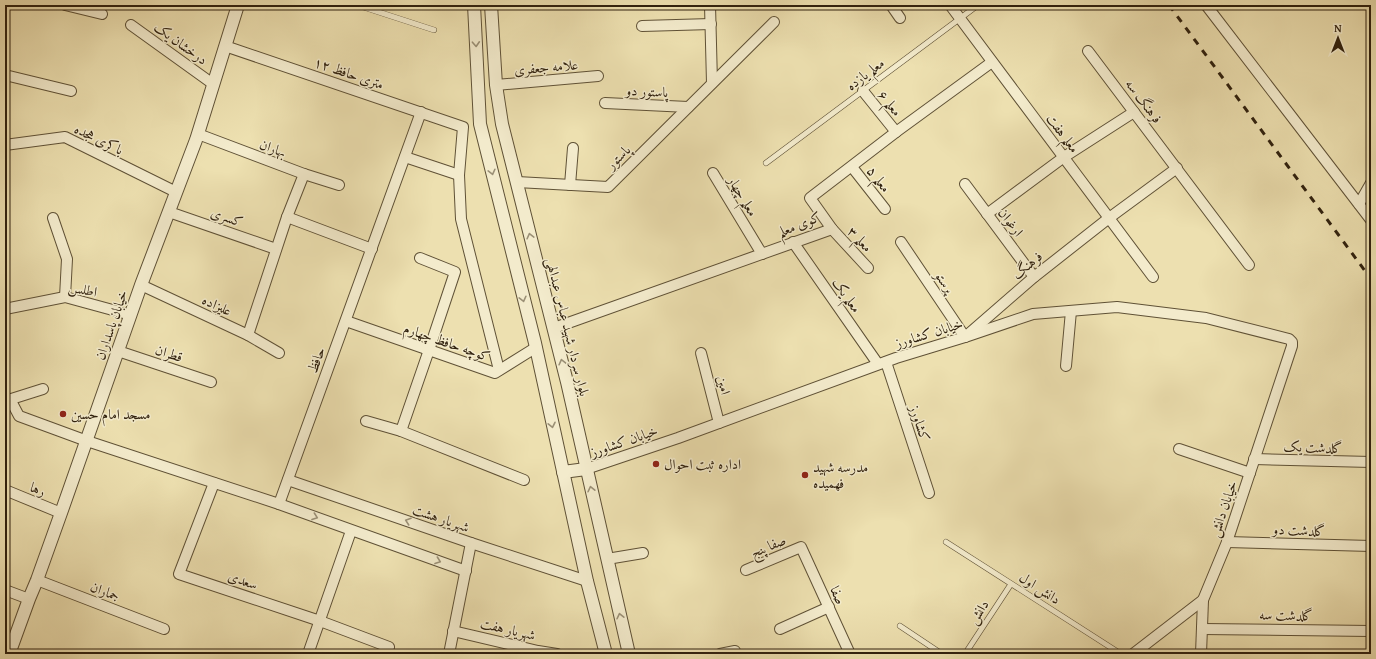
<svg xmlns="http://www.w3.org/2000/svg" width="1376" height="659" viewBox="0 0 1376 659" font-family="'Gentium Book Plus',Amiri,serif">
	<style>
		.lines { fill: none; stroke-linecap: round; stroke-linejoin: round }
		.service-casing { stroke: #5f5136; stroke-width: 6 }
		.minor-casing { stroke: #5f5136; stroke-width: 12 }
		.tertiary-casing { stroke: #5f5136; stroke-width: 14 }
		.service { stroke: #f3ebcc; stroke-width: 5 }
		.minor { stroke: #f3ebcc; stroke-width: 10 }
		.tertiary { stroke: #f3ebcc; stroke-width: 12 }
		.rail { stroke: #30210e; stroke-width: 3; stroke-dasharray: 7 7; stroke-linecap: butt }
		.oneway { stroke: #9b9076 }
		.poi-dot { fill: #8f2418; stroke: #f3ebcc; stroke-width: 1.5 }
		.labels { text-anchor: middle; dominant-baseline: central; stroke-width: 3; stroke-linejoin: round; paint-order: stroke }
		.street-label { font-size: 14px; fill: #30210e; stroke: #f3ebcc }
		.poi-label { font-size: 14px; fill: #30210e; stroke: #f3ebcc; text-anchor: start }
	</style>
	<rect width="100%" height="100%" fill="#ede0b0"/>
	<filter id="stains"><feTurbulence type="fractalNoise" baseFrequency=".005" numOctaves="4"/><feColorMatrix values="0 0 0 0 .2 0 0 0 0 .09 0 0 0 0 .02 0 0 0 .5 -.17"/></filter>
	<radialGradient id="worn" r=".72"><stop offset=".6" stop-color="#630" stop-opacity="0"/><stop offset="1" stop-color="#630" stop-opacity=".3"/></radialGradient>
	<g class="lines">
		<g class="service-casing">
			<g id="service">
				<polyline points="357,5 434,30"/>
				<polyline points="766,163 978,5"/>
				<polyline points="946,542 1121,654"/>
				<polyline points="900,626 942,654"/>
				<polyline points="965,654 1011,584"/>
			</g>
		</g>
		<g class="minor-casing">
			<g id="minor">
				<polyline points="65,5 102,14"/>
				<polyline points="710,5 712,83"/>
				<polyline points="891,5 900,18"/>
				<polyline points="950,5 1153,277"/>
				<polyline points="1206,5 1371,220"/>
				<polyline points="131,25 213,84"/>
				<polyline points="642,26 711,24"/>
				<polyline points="225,46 463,127 459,175 461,219 499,370"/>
				<polyline points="1088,51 1249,265"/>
				<polyline points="5,75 71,91"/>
				<polyline points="496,85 598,76"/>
				<polyline points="863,91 896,132"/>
				<polyline points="605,103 688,107"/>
				<polyline points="198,134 304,174 339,185"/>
				<polyline points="5,145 65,137 176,192"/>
				<polyline points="405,157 459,175"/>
				<polyline points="852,167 885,209"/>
				<polyline points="713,173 762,254"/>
				<polyline points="517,182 608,187 774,22"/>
				<polyline points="965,184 1034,277"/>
				<polyline points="570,185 573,148"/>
				<polyline points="1359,204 1371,183"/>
				<polyline points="169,212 276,249"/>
				<polyline points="987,214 1064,157 1134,112"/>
				<polyline points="287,217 372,249"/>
				<polyline points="53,218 67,259 65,297"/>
				<polyline points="832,229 868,268"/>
				<polyline points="793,242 878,364"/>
				<polyline points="901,242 965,337 1034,277 1109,218 1177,168"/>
				<polyline points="141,285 248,335 279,353"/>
				<polyline points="5,309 65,297 131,315"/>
				<polyline points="346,321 495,373 535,348"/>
				<polyline points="554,328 832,229 810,198 896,132 992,62"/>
				<polyline points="248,335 287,217 304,174"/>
				<polyline points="118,351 211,382"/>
				<polyline points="701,353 719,423"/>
				<polyline points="886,362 929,493"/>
				<polyline points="1066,366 1071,311"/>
				<polyline points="10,399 19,416 87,441 279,504 466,571"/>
				<polyline points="5,401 43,389"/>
				<polyline points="366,421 401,431 524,480"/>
				<polyline points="401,431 429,350 455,272 420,258"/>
				<polyline points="1179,449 1250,473"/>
				<polyline points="1254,459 1371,462"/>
				<polyline points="586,469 678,438 896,358 965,337 1033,314 1117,307 1206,318 1289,339 1292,342 1292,346 1227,542 1203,600 1133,654"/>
				<polyline points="288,480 471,543 587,581"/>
				<polyline points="214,483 179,574 320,621 389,647"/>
				<polyline points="5,490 61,513"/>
				<polyline points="279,504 421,112"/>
				<polyline points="1227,542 1371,546"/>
				<polyline points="607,559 643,553"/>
				<polyline points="746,570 801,547 850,654"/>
				<polyline points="37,580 164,629"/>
				<polyline points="5,590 29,599"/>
				<polyline points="780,629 829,607"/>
				<polyline points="1202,629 1371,631"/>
				<polyline points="453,631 538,651 557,654"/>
				<polyline points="308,654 351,531"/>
				<polyline points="449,654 471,543"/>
				<polyline points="720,654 735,651"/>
				<polyline points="1201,654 1203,600"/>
			</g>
		</g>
		<g class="tertiary-casing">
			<g id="tertiary">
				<polyline points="474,5 480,124 535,343 587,581 606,654"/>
				<polyline points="491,5 496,85 502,124 567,382 629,654"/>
				<polyline points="563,472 586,469"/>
				<polyline points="9,654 29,599 37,580 61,513 141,285 196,140 238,5"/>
			</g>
		</g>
		<use href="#service" class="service"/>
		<use href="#minor" class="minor"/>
		<use href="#tertiary" class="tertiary"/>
		<polyline class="rail" points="1169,5 1371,279"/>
	</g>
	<defs><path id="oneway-chevron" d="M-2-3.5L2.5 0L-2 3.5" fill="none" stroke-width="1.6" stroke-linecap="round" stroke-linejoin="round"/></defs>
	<g class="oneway">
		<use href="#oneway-chevron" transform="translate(476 44) rotate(87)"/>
		<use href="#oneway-chevron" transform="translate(492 172) rotate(76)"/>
		<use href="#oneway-chevron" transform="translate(530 236) rotate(-104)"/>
		<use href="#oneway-chevron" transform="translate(523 299) rotate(76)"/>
		<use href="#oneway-chevron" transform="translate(562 362) rotate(-104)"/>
		<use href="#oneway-chevron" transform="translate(552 425) rotate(78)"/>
		<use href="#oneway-chevron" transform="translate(591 489) rotate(-103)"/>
		<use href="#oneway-chevron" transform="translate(315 517) rotate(20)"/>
		<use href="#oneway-chevron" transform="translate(408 521) rotate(-161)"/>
		<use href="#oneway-chevron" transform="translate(438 561) rotate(20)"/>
		<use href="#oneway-chevron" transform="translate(620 616) rotate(-103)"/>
	</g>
	<g class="poi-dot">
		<circle cx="63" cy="414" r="4"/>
		<circle cx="656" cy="464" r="4"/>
		<circle cx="805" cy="475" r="4"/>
	</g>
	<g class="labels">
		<g class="street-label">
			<text transform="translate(181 43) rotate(36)">درخشان یک</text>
			<text transform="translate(546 67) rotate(-5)">علامه جعفری</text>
			<text transform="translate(349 73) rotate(19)">۱۲ متری حافظ</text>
			<text transform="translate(865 74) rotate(-37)">معلم یازده</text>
			<text transform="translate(647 91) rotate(3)">پاستور دو</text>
			<text transform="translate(1144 101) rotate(53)">فرهنگ سه</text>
			<text transform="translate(890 103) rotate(51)">معلم ۶</text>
			<text transform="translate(1063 133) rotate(53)">معلم هفت</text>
			<text transform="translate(99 139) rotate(26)">باکری هجده</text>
			<text transform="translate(273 148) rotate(20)">بهاران</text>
			<text transform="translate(618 157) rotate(-45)">پاستور</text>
			<text transform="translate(879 179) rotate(52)">معلم ۵</text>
			<text transform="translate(743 196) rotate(59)">معلم چهار</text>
			<text transform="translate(227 217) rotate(19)">کسری</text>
			<text transform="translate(1011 222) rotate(53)">ارغوان</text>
			<text transform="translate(799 224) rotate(-22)">کوی معلم</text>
			<text transform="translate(860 239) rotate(47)">معلم ۳</text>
			<text transform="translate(1027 265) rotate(-40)">فرهنگ</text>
			<text transform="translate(945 282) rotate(56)">پرستو</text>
			<text transform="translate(83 289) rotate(12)">اطلس</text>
			<text transform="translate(847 295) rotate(55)">معلم یک</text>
			<text transform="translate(217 305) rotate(25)">علیزاده</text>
			<text transform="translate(111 325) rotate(-71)">خیابان پاسداران</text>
			<text transform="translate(568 327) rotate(76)">بلوار سردار شهید عباس عبدالهی</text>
			<text transform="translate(929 333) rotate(-17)">خیابان کشاورز</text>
			<text transform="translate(447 342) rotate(19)">کوچه حافظ چهارم</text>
			<text transform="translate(169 353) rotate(18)">قطران</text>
			<text transform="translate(316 360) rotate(-70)">حافظ</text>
			<text transform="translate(724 385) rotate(76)">امین</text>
			<text transform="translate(920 423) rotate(72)">کشاورز</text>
			<text transform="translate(624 441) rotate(-19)">خیابان کشاورز</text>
			<text transform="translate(1313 447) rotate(2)">گلدشت یک</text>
			<text transform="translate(38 489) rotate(22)">رها</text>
			<text transform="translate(1223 509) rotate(-71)">خیابان دانش</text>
			<text transform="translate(441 518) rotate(19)">شهریار هشت</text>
			<text transform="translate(1299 530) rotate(2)">گلدشت دو</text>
			<text transform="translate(768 546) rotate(-23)">صفا پنج</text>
			<text transform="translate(243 580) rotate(19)">سعدی</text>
			<text transform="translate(1040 588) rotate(33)">دانش اول</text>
			<text transform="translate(105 591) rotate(21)">جماران</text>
			<text transform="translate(838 595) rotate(66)">صفا</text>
			<text transform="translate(978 612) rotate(-57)">دانش</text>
			<text transform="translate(1286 615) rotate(1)">گلدشت سه</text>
			<text transform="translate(508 629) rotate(13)">شهریار هفت</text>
		</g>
		<g class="poi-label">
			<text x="71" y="414">مسجد امام حسین</text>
			<text x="664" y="464">اداره ثبت احوال</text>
			<text x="813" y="467">مدرسه شهید<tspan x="813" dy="16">فهمیده</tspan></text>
		</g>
	</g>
	<rect width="1376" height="659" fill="none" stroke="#ede0b0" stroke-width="20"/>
	<rect x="6" y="6" width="1364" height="647" fill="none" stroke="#30210e" stroke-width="2"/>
	<rect x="10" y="10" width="1356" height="639" fill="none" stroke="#30210e"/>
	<g transform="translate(1338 38)" stroke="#f3ebcc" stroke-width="3" paint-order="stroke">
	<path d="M0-3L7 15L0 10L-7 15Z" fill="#30210e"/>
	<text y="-6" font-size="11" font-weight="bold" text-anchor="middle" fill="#30210e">N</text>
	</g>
	<rect width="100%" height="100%" filter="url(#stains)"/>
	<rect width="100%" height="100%" fill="url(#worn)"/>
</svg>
